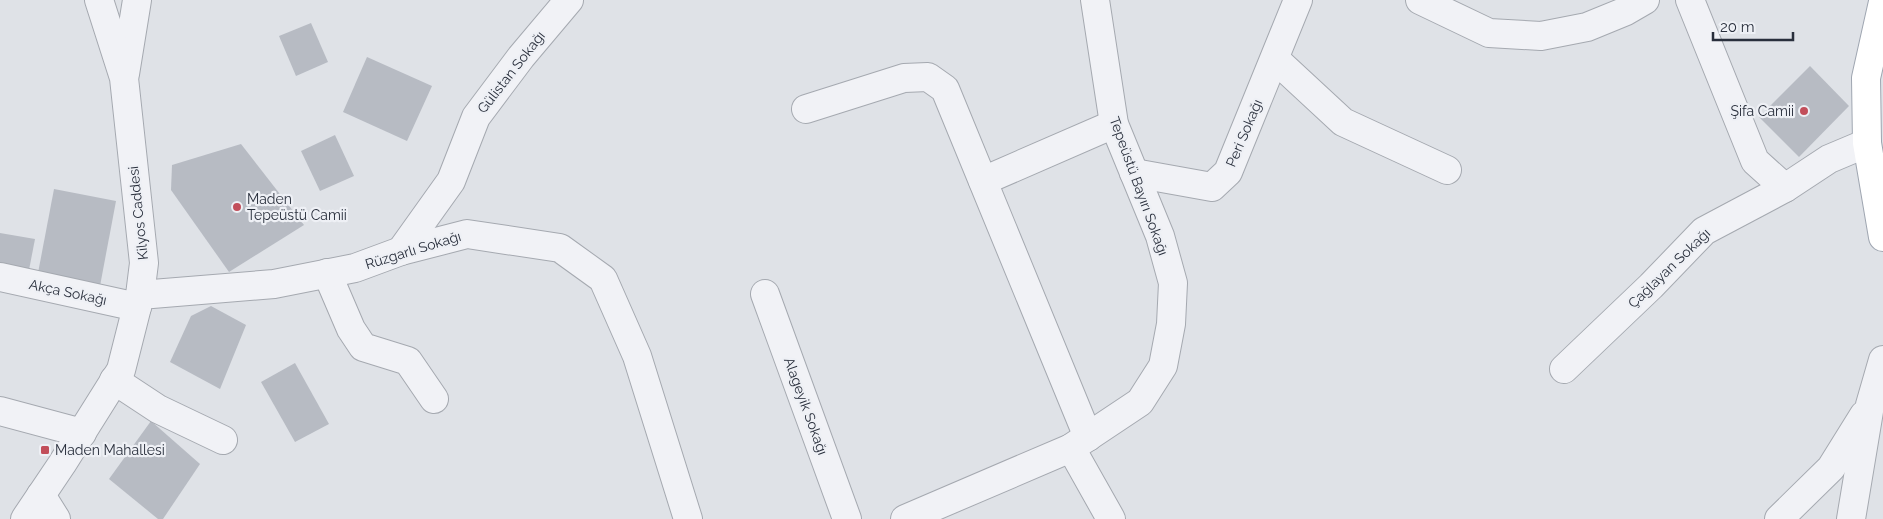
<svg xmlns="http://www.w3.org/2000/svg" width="1883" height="519" viewBox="0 0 1883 519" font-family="Raleway,sans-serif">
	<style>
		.building { fill: #b7bbc3 }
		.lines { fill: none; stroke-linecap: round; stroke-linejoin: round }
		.minor-casing { stroke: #a5a9b0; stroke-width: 30 }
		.tertiary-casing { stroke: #a5a9b0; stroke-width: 30 }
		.primary-casing { stroke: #9fa6b1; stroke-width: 30 }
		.minor { stroke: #f1f2f6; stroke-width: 28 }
		.tertiary { stroke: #f1f2f6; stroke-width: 28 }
		.primary { stroke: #fff; stroke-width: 28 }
		.poi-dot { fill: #c24e5a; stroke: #eef0f5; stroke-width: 2 }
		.labels { text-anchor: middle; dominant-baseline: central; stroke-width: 4.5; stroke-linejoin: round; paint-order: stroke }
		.street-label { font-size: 14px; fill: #292f3c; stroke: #eef0f5 }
		.poi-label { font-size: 14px; fill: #292f3c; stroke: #eef0f5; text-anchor: start }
	</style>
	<rect width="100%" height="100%" fill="#dfe2e7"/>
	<g class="building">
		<polygon points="311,23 328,62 296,76 279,36"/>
		<polygon points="367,57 432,86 407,141 343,112"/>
		<polygon points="1810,66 1849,106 1799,157 1759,117"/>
		<polygon points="335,135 354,176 320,191 301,151"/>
		<polygon points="241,144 304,225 229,272 171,190 172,165"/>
		<polygon points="54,189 116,201 100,286 38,273"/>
		<polygon points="0,233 35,239 29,270 0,265"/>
		<polygon points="211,306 246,325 220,389 170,362 191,316"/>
		<polygon points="295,363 329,424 295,442 261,382"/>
		<polygon points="151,421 200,464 163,519 158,519 109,479"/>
	</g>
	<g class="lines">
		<g class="minor-casing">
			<g id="minor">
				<polyline points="1420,0 1489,33 1541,36 1587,27 1626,11 1645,0"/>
				<polyline points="1690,0 1755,161 1785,188"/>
				<polyline points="1275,59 1343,122 1447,170"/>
				<polyline points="806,109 904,78 928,77 945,89 1088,437"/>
				<polyline points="1134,173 1212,187 1228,172 1298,0"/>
				<polyline points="983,181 1114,124"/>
				<polyline points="401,251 451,181 476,117 521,57 569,0"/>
				<polyline points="327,273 351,329 363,347 408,361 434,399"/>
				<polyline points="0,277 137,307"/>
				<polyline points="765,294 847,519"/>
				<polyline points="140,295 274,284 355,268 401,251 467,234 560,248 603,279 637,356 688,519"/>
				<polyline points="1564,369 1651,286 1704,231 1785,188 1829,159 1867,143"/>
				<polyline points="114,380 158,409 223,440"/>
				<polyline points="0,411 82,433"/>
				<polyline points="1071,448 1111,519"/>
				<polyline points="905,519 1071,448 1140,402 1163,366 1171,324 1173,283 1160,236 1114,124 1095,0"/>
				<polyline points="1779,519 1831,468 1864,415"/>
				<polyline points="1851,519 1870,405 1883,360"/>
			</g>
		</g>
		<g class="tertiary-casing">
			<g id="tertiary">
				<polyline points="125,74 137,0"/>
				<polyline points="41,495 56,519"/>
				<polyline points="25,519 62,464 121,370 140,295 144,263 124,78 99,0"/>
			</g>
		</g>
		<g class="primary-casing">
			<polyline id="primary" points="1883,2 1866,78 1867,143 1883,237"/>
		</g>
		<use href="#minor" class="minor"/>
		<use href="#tertiary" class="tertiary"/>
		<use href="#primary" class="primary"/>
	</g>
	<g class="poi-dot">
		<circle cx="1804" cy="111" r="5"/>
		<circle cx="237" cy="207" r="5"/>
		<rect x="40" y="445" width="10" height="10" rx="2.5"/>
	</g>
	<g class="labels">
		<g class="street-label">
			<text transform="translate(511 72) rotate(-52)">Gülistan Sokağı</text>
			<text transform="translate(1244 133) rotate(-67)">Peri Sokağı</text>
			<text transform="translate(1139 186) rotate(70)">Tepeüstü Bayırı Sokağı</text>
			<text transform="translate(138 213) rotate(-96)">Kilyos Caddesi</text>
			<text transform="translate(413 250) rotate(-17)">Rüzgarlı Sokağı</text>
			<text transform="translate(1669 268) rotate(-44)">Çağlayan Sokağı</text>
			<text transform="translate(68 292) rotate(12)">Akça Sokağı</text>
			<text transform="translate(806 406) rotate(70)">Alageyik Sokağı</text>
		</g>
		<g class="poi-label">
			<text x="1794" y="111" text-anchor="end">Şifa Camii</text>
			<text x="247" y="199">Maden<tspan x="247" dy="16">Tepeüstü Camii</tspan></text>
			<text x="55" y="450">Maden Mahallesi</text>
		</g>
	</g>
	<path d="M1713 32v8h80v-8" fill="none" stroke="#292f3c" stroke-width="2.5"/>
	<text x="1720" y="32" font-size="15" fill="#292f3c" stroke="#eef0f5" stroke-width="4" paint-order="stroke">20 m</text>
</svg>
